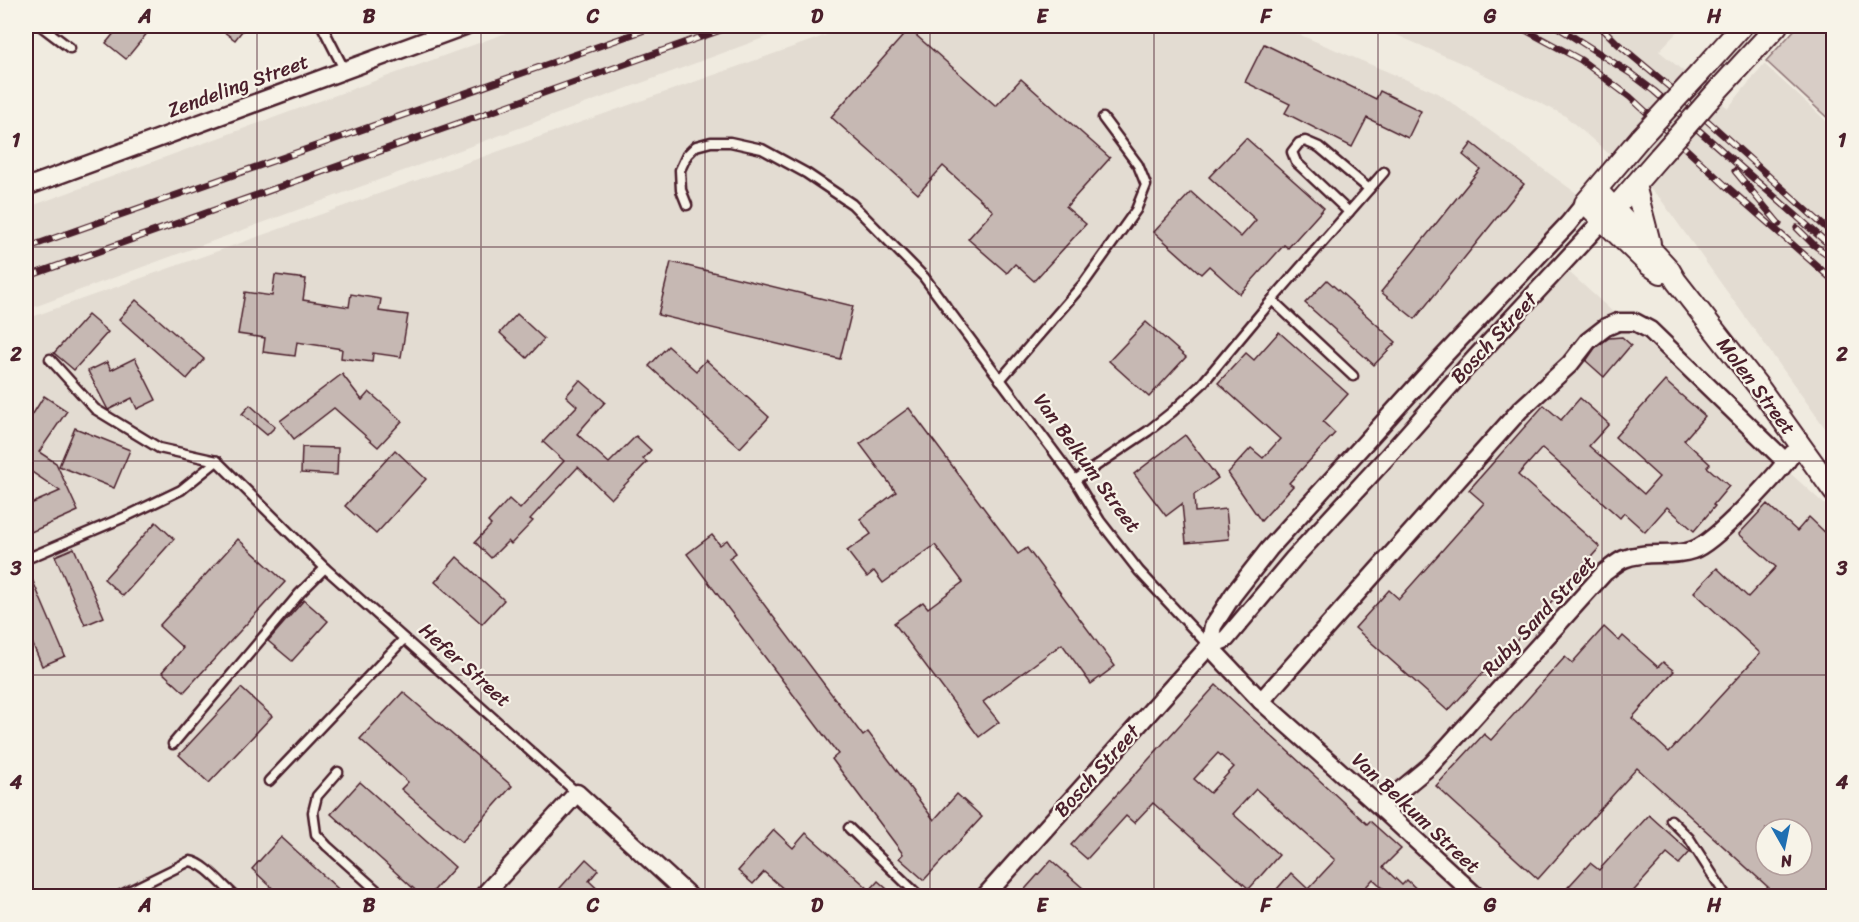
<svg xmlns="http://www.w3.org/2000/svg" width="1859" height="922" viewBox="0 0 1859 922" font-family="Sriracha,sans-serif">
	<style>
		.built { fill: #e3dcd2; fill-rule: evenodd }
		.green { fill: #d8cdc6; stroke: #917678; stroke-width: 1.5 }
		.building { fill: #c6b8b3; stroke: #4a1f2b; stroke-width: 1.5; fill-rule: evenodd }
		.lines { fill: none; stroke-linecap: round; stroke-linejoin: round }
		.service-casing { stroke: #4a1f2b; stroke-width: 13 }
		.minor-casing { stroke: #4a1f2b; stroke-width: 21 }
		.tertiary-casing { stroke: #4a1f2b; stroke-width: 24 }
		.service { stroke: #f7f3e8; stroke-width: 8 }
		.minor { stroke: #f7f3e8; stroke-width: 16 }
		.tertiary { stroke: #f7f3e8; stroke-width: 20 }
		.rail-casing { stroke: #4a1f2b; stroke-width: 7 }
		.rail { stroke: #f7f3e8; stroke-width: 4.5; stroke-dasharray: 14; stroke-linecap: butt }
		.tertiary-bridge-casing { stroke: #4a1f2b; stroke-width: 24; stroke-linecap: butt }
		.tertiary-bridge { stroke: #f7f3e8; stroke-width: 20 }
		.grid { fill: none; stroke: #4a1f2b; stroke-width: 1.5; stroke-opacity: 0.55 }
		.labels { text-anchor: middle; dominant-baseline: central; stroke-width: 4.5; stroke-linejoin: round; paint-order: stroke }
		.street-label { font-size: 20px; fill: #4a1f2b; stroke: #f7f3e8 }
		.neatline { fill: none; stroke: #4a1f2b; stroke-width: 2 }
		.grid-label { font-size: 20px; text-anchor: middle; font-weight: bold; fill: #4a1f2b }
	</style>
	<rect width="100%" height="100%" fill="#f0ebe0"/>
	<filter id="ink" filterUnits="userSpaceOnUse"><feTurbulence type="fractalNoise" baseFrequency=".0167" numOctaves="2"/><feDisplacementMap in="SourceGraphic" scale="12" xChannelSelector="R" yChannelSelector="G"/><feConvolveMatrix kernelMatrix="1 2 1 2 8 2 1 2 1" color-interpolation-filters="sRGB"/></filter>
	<g filter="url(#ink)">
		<g class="built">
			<polygon points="525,26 796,26 26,310 26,208"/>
			<path d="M852,26h427l159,67 141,102 -42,48 296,269v384h-1807v-577zM1766,829h36v36h-36z"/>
			<polygon points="1376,26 1683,26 1659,51 1728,108 1764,64 1833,127 1833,439 1659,197 1564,115 1461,63"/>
		</g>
		<polygon class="green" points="1798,26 1828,26 1833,30 1833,123 1766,61"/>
		<g class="building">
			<polygon points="120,26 153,26 126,59 106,43"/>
			<polygon points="216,26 246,26 235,40"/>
			<polygon points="909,29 996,106 1021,79 1110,158 1066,207 1086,224 1034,281 1015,264 1007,273 968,239 993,211 943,166 918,194 831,117"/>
			<polygon points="1264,44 1376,99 1380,91 1421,111 1408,138 1367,118 1352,147 1285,113 1290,104 1245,82"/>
			<polygon points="1246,138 1324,208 1288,248 1284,245 1240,294 1209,266 1201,274 1154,232 1191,192 1241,237 1256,220 1209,177"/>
			<polygon points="1472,143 1524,184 1415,319 1381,292 1480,169 1463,155"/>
			<polygon points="671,262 853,306 840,359 658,315"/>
			<polygon points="275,275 306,279 303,300 349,307 351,294 381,299 379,311 408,315 401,357 373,353 372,362 341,358 342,349 297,342 295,356 263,352 265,338 238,334 245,292 272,296"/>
			<polygon points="1327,280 1396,342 1374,365 1305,303"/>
			<polygon points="136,300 204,359 187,379 119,319"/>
			<polygon points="517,314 544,339 527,358 500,333"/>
			<polygon points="88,315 108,332 74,370 54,353"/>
			<polygon points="1146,322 1186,357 1149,397 1109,361"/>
			<polygon points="1279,332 1348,394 1323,422 1335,433 1289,483 1293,486 1261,521 1228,473 1251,448 1263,458 1280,439 1218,383 1246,353 1254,360"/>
			<polygon points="1622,337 1631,345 1604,377 1586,361 1595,348 1609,338"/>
			<polygon points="668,346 696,371 706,360 769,417 740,448 649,366"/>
			<polygon points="135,358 156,400 137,409 132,398 108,410 88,371 107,362 111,370"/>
			<polygon points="342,374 362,400 369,392 402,421 378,447 334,408 294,439 280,421"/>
			<polygon points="580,380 605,402 577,434 609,463 636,436 651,450 643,459 647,462 611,499 578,467 530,519 533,521 511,544 508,541 491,558 475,542 491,525 488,522 509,499 520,509 564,461 543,442 577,406 566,396"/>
			<polygon points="1665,381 1705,416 1684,440 1710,464 1707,467 1729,486 1713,505 1715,506 1694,531 1667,507 1645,532 1624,513 1620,518 1542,448 1518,475 1600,547 1494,666 1492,663 1448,711 1355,628 1389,590 1399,599 1484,503 1469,490 1544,405 1561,420 1580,398 1609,424 1589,446 1644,494 1659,477 1615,437"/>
			<polygon points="44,396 67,411 39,452 56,463 78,511 31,532 26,519 26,506 60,491 26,468 26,425"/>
			<polygon points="250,405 275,427 267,435 242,414"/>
			<polygon points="909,408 1018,554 1027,548 1115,666 1091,684 1062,644 983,702 999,722 979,737 894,623 923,602 928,608 963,582 935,545 883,583 874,571 867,577 847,551 871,534 860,519 896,492 860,444"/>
			<polygon points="75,428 130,450 114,488 59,466"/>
			<polygon points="1185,435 1218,478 1194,495 1195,512 1226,509 1229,539 1186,543 1182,504 1166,516 1134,474"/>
			<polygon points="302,447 338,448 337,475 301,473"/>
			<polygon points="395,450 426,479 376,534 345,506"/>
			<path d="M1767,504l30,27 12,-14 24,23v357h-54l-142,-129 -99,111 -102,-93 48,-52 7,6 74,-83 7,6 32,-36 15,14 4,-5 35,31 5,-5 11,9 -42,47 37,34 91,-99 -66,-61 23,-24 31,29 28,-30 -37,-33zM1766,829h36v36h-36z"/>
			<polygon points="156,522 174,539 123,596 104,579"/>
			<polygon points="712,535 720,545 727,540 736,553 729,558 863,736 868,732 934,820 957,794 982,817 924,880 899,858 903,854 832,759 838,754 687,554"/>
			<polygon points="238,539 285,582 184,692 162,672 183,648 159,626"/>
			<polygon points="74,548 104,617 85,625 55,556"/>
			<polygon points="457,557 504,600 482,624 435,582"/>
			<polygon points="26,565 65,656 42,666 26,628"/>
			<polygon points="304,600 328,621 292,661 268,641"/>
			<path d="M1216,685l151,139 3,-3 31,28 -18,18 19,18 5,-5 18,17h-34l1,-1 -19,-17 -16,18h-72l-8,-8 14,-16 17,16 27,-29 -79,-71 -23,25 46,41 -30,34 -96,-86 -19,20 -8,-7 -39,43 -16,-14zM1218,753l16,14 -24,26 -16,-14z"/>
			<polygon points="241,688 272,716 209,783 179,755"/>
			<polygon points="403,692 512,786 462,842 401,789 408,782 360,739"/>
			<polygon points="360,782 455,867 428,897 423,897 331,814"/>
			<polygon points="1649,815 1690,852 1679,864 1667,854 1628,897 1559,897 1590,863 1599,870"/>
			<polygon points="774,830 793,848 806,833 870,890 878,881 896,897 793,897 764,872 753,884 738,871"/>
			<polygon points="281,837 347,897 282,897 252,869"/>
			<polygon points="586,859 598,870 589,881 606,897 552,897"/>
			<polygon points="1051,860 1084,889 1077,897 1018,897"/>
		</g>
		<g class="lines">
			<g class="service-casing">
				<g id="service">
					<polyline points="41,26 70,48"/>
					<polyline points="322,26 344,69"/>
					<polyline points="687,205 681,190 680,170 687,155 696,146 711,142 730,142 762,149 806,173 852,204 924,277 1075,480 1100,521 1139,571 1208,645"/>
					<polyline points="1349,212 1296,162 1292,152 1299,143 1305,141 1319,147 1369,189"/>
					<polyline points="1272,300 1353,376"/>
					<polyline points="50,359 95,409 159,448 217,461"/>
					<polyline points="1000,380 1084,283 1136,210 1146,185 1138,165 1103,118"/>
					<polyline points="217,461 325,568 577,793"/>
					<polyline points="1075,480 1148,431 1172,412 1202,384 1272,300 1384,172"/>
					<polyline points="26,559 127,516 181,490 217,461"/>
					<polyline points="173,744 300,593 325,568"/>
					<polyline points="338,772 317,796 313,812 316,834 327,846 383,896"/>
					<polyline points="269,781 404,639"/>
					<polyline points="1671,820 1689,838 1726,896"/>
					<polyline points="849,828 919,896"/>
					<path d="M119,896l71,-35c15,2 33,25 45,35"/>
				</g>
			</g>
			<g class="minor-casing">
				<g id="minor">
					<polyline points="26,187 465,26"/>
					<polyline points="1209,646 1213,626 1233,595 1269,549 1440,360 1568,224 1585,203"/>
					<polyline points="1209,646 1261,701 1380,807 1476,896"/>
					<polyline points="1261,701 1520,410 1570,364 1588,341 1606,327 1618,322 1635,322 1650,330 1786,462"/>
					<path d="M1380,807l51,-42 174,-193c6,-4 12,-10 19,-13 22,-9 47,-1 69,-9 22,-7 84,-75 99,-96"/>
					<polyline points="483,896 577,793 689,896"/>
					<polyline points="985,896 1209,646 1226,639 1294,558 1388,456 1465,369 1603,220"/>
				</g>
			</g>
			<g class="tertiary-casing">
				<g id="tertiary">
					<polyline points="1699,74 1742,26"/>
					<polyline points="1717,91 1777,26"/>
					<polyline points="1640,138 1585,203 1649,265 1661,273"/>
					<polyline points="1635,185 1650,243"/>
					<polyline points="1597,190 1669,269 1676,281 1758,386 1834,492"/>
					<polyline points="1606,218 1659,157"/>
				</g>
			</g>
			<use href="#service" class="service"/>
			<use href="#minor" class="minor"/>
			<use href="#tertiary" class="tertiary"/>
			<g class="rail-casing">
				<g id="rail">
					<polyline points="1518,26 1581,60 1630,97 1725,185 1834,281"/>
					<polyline points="1556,26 1630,73 1654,91 1834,249"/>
					<polyline points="1600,26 1618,44 1671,88 1834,235"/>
					<polyline points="1735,171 1779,224"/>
					<polyline points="1797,228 1814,245 1834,259"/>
					<polyline points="26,248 656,26"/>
					<polyline points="26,277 732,26"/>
				</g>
			</g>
			<use href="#rail" class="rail"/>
			<g class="tertiary-bridge-casing">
				<g id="tertiary-bridge">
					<polyline points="1640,138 1699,74"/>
					<polyline points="1659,157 1717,91"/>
				</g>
			</g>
			<use href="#tertiary-bridge" class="tertiary-bridge"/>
		</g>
	</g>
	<path class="grid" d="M257,26v870M481,26v870M705,26v870M930,26v870M1154,26v870M1378,26v870M1602,26v870M26,247h1808M26,461h1808M26,675h1808"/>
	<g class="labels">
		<g class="street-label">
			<text transform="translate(238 86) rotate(-20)">Zendeling Street</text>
			<text transform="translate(1494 338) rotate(-47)">Bosch Street</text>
			<text transform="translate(1756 386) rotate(53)">Molen Street</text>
			<text transform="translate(1087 463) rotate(54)">Van Belkum Street</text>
			<text transform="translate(1539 616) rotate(-47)">Ruby Sand Street</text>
			<text transform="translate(465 665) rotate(42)">Hefer Street</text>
			<text transform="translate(1097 771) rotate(-48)">Bosch Street</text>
			<text transform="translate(1416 813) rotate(43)">Van Belkum Street</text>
		</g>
	</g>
	<rect width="1859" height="922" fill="none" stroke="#f7f3e8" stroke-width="66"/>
	<g transform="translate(1784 847) rotate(171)"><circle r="28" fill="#f7f3e8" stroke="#b29e9c" stroke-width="1.5"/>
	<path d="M0-4.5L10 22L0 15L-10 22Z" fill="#1f6fb2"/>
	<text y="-9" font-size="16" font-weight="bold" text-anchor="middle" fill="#4a1f2b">N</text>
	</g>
	<rect x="33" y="33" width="1793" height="856" class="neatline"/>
	<g class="grid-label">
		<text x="145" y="23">A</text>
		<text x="369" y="23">B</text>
		<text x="593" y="23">C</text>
		<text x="817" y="23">D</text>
		<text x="1042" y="23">E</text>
		<text x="1266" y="23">F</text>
		<text x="1490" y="23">G</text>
		<text x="1714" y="23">H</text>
		<text x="16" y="147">1</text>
		<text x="1842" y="147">1</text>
		<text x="16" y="361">2</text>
		<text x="1842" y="361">2</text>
		<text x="16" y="575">3</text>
		<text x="1842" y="575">3</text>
		<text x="16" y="789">4</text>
		<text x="1842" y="789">4</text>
		<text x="145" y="912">A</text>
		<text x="369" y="912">B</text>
		<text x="593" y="912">C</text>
		<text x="817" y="912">D</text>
		<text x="1042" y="912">E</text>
		<text x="1266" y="912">F</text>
		<text x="1490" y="912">G</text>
		<text x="1714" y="912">H</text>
	</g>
</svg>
